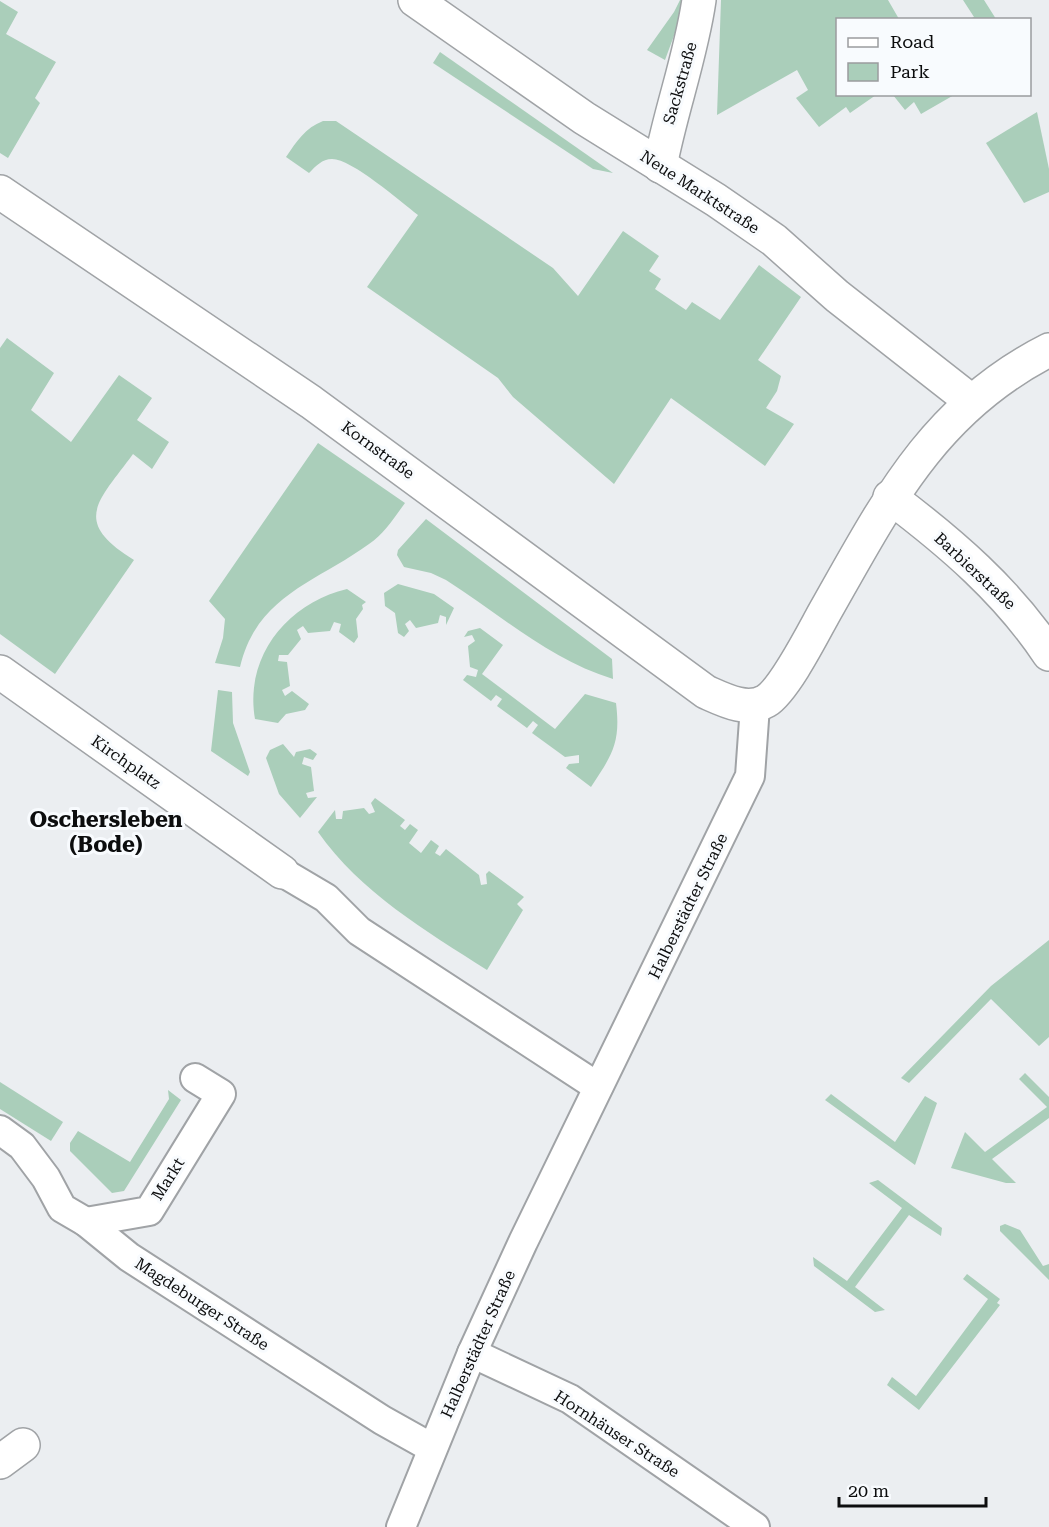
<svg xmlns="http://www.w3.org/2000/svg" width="1049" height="1527" viewBox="0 0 1049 1527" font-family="'Roboto Serif',serif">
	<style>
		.green { fill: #aaceba }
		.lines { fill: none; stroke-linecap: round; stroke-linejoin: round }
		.pedestrian-casing { stroke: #a0a3a6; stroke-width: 32 }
		.minor-casing { stroke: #a0a3a6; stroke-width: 36 }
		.pedestrian { stroke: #fff; stroke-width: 28 }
		.minor { stroke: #fff; stroke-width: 33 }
		.labels { text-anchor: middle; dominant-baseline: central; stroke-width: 6; stroke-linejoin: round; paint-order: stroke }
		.street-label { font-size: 16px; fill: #0c0d0e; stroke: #f8fbfe }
		.district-label { font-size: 22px; font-weight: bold; fill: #0c0d0e; stroke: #f8fbfe }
	</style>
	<rect width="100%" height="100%" fill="#ebeef1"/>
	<g class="green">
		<polygon points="680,0 686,0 686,3 665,60 647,50 674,12"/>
		<polygon points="721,0 888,0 899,19 838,20 838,94 876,95 850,113 846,107 819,127 796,98 808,90 797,70 717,115"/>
		<polygon points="963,0 984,0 996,19 970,19 974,17"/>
		<polygon points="0,1 18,12 6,34 56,62 35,98 40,103 8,158 0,153"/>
		<polygon points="440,52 613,173 593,169 433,63"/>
		<polygon points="893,95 954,95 921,114 914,102 905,110"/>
		<polygon points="1037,112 1049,169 1049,192 1024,203 986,143"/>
		<path d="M323,121h13l217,147 25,28 45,-65 36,25 -10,15 12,8 -6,10 31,21 6,-8 28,18 39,-55 42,32 -43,63 23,16 -4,15 -11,17 28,16 -29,42 -94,-68 -57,86 -101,-87 -15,-19 -131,-91 51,-72c-17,-13 -66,-56 -86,-56 -10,0 -16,7 -23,14l-23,-16c11,-16 19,-29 37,-36z"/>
		<path d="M7,338l47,35 -23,37 40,32 48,-67 33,23 -15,22 32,22 -17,27 -19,-15c-35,48 -62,67 1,106l-79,114 -55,-40v-286z"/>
		<path d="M318,443l87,60c-11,15 -21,31 -36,41 -52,38 -112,51 -129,123l-25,-4 8,-25 2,-19 -16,-18z"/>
		<path d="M426,519l186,140 1,20c-63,-19 -112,-64 -167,-99l-15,-7 -27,-6 -7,-12 1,-5z"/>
		<polygon points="398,584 434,594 454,608 446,625 446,617 440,615 438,623 416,628 410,620 405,624 409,631 404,637 398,633 395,613 385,606 384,593"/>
		<path d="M347,589l19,13 -4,3 1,4 -7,10 2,18 -4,6 -15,-11 2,-8 -7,-2 -4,9 -22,2 -5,-7 -6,4 4,9 -13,16h-9l-1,6 9,1 3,24 -8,4 3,6 7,-5 17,13 -4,6 -19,4 -8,9 -23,-4c-11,-63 33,-116 92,-130z"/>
		<path d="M480,628l23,17 -21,29 73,55 30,-35 31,9c5,40 -4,52 -25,84l-25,-19 3,-4 10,-1v-8l-14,2 -33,-24 6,-8 -5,-4 -6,7 -30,-22 5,-7 -6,-4 -5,6 -28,-21 4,-5 9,2 2,-7 -8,-3 -2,-21 7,-5 -3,-6 -8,2 4,-6z"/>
		<polygon points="218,690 232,692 233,723 250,772 248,776 211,751"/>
		<polygon points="283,744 294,757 296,752 310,749 317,754 313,760 304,757 302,764 311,767 314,791 306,793 308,798 317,797 300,818 279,794 266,758 270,750"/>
		<path d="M375,798l30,22 -5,6 5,4 5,-6 8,6 -9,13 12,10 10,-13 8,6 -4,7 5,3 6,-7 33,26 2,10 6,-1 -1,-10 3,-3 35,26 -7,7 6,6 -36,60c-61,-39 -127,-78 -169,-138l17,-22 1,9h6l1,-8 21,-3 5,6 6,-2 -4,-9z"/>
		<polygon points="1049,940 1049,1037 1039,1046 991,999 909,1083 901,1078 991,986"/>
		<polygon points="1025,1073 1049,1097 1049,1118 992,1159 1016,1183 1006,1183 951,1168 965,1132 985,1152 1047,1107 1019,1079"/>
		<polygon points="0,1082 63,1122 51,1141 0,1109"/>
		<polygon points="168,1090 181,1100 124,1191 112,1193 70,1151 70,1143 78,1131 130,1162 169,1099"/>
		<polygon points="831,1094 895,1142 925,1096 937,1103 915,1165 825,1100"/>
		<polygon points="878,1180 942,1228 941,1236 909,1215 855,1287 885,1310 875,1312 814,1266 813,1257 847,1281 902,1208 869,1183"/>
		<polygon points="1005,1224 1020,1230 1043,1266 1049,1264 1049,1280 1000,1231 1000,1226"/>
		<polygon points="967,1274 1000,1299 997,1303 1000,1305 919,1410 887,1385 892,1377 916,1396 988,1299 963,1279"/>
	</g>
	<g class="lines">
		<g class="pedestrian-casing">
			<g id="pedestrian">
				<polyline points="282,872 326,898 359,931 598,1087"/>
				<polyline points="0,1130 22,1146 46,1178 62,1208 86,1222 129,1257 382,1420 432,1448"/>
				<polyline points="86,1222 149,1211 221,1094 195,1078"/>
				<polyline points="472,1353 570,1399 755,1527"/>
				<polyline points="401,1527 472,1353 523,1242 750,776 755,706"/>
			</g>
		</g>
		<g class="minor-casing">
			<g id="minor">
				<polyline points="415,0 584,118 716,200 774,240 837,296 971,401"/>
				<path d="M660,166c11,-57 31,-110 39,-166"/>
				<path d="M0,192l311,210 395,290c18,8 41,20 60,9 18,-11 46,-66 57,-86 62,-109 109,-206 226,-265"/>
				<path d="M890,497c61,46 117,94 159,157"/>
				<polyline points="0,672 282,872"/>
				<polyline points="0,1462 23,1445"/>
			</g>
		</g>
		<use href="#pedestrian" class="pedestrian"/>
		<use href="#minor" class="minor"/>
	</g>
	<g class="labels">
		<g class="street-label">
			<text transform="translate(680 83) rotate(-74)">Sackstraße</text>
			<text transform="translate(700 192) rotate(33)">Neue Marktstraße</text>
			<text transform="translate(378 450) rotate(36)">Kornstraße</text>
			<text transform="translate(975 571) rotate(43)">Barbierstraße</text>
			<text transform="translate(126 762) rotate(35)">Kirchplatz</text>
			<text transform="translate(688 906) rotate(-64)">Halberstädter Straße</text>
			<text transform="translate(168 1179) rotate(-58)">Markt</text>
			<text transform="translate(202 1304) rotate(33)">Magdeburger Straße</text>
			<text transform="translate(478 1344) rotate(-66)">Halberstädter Straße</text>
			<text transform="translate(617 1434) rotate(33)">Hornhäuser Straße</text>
		</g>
		<g class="district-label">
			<text x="106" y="819">Oschersleben<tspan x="106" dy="25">(Bode)</tspan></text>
		</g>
	</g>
	<rect x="836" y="18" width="195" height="78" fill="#f8fbfe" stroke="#9a9c9e" stroke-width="1.5"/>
	<rect x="848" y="38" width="30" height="9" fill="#ffffff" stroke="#9a9c9e" stroke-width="1.5"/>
	<text x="890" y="48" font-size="18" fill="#0c0d0e">Road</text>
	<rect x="848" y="63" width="30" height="18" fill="#aaceba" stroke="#9a9c9e" stroke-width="1.5"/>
	<text x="890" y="78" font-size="18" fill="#0c0d0e">Park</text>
	<path d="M839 1497v9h147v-9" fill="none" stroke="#0c0d0e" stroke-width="3"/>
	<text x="848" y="1497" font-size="18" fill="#0c0d0e" stroke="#f8fbfe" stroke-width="4.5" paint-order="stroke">20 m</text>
</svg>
